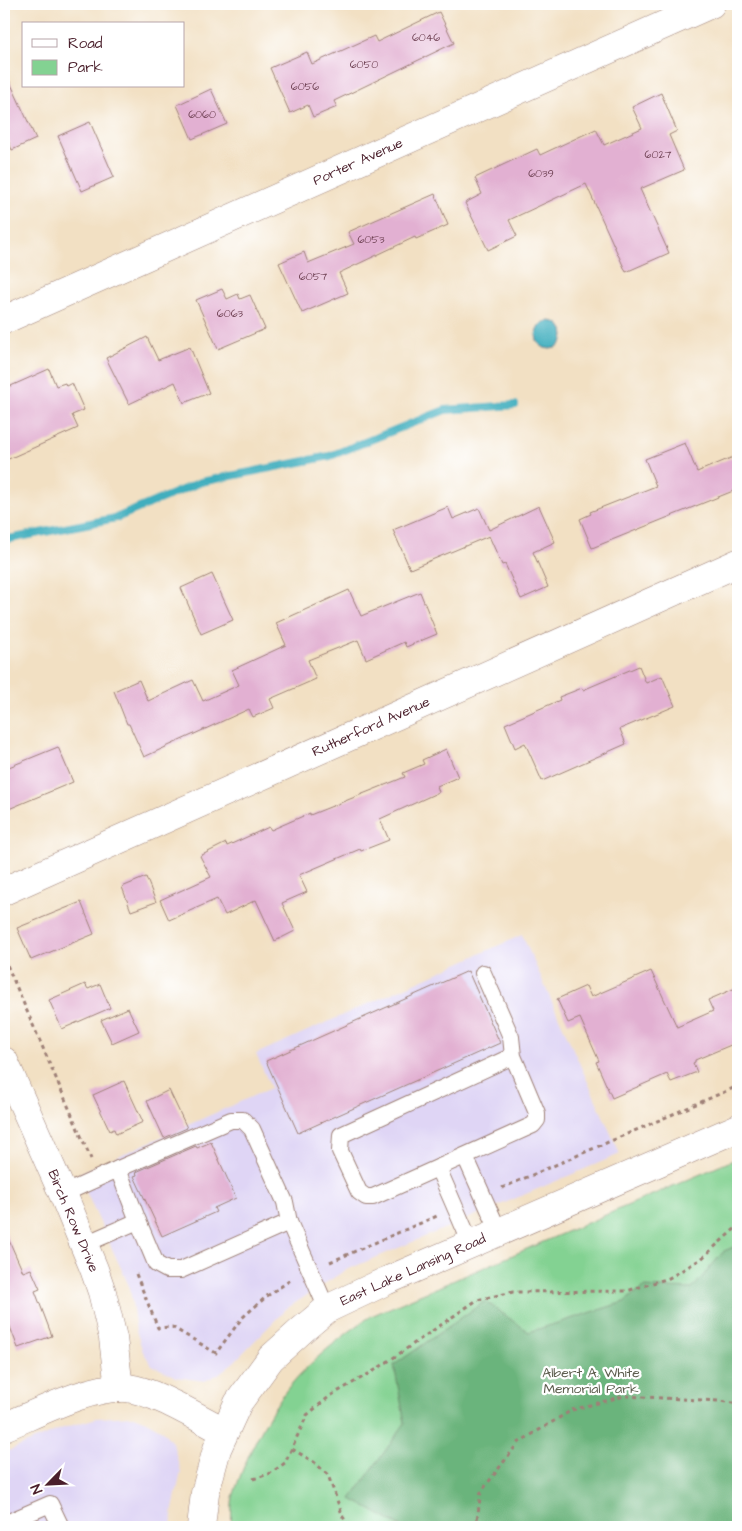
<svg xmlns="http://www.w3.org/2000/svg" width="742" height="1531" viewBox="0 0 742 1531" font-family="'Architects Daughter',sans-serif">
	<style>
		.built { fill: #dfd5f5 }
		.green { fill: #83d292; stroke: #66785e }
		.forest { fill: #6ab47c; stroke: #5a6a54 }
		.water { fill: #40aebe; stroke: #456674 }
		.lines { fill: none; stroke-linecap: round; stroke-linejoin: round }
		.stream { stroke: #40aebe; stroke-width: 8 }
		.building { fill: #e2b0d2 }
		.service-casing { stroke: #9e8077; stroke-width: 18 }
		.minor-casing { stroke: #9e8077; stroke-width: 29 }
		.secondary-casing { stroke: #9e8077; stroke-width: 29 }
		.path { stroke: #9e8077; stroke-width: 3; stroke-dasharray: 4 4; stroke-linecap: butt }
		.service { stroke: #fff; stroke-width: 16 }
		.minor { stroke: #fff; stroke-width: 28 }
		.secondary { stroke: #fff; stroke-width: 28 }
		.labels { text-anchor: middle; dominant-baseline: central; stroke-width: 4.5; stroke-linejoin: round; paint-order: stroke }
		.number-label { font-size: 11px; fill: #704355 }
		.street-label { font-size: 14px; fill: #4a1f2b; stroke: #fff }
		.park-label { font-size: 14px; fill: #5e5e4f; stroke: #fff }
	</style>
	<rect width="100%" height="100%" fill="#fff"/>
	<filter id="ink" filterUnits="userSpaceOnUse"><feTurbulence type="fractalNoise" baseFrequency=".02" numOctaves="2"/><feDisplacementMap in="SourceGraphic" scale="10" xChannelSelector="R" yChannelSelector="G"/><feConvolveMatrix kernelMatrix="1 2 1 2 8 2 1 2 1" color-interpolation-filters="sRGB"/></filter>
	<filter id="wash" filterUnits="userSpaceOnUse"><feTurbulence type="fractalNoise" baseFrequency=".0096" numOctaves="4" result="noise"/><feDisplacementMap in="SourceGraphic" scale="20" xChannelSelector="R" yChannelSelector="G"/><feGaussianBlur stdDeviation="1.12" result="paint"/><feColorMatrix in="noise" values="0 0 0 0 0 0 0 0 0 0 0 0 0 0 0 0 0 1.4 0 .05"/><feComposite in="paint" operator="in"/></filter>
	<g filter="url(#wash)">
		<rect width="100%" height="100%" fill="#f2e0c3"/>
		<g class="built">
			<polygon points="522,935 620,1154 344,1271 286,1309 234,1362 217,1375 205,1381 176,1377 152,1365 143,1352 136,1330 130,1288 78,1174 271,1088 256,1054"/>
			<polygon points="133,1416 146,1421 162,1430 173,1444 181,1472 173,1508 171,1527 4,1527 4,1453 63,1428 97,1418"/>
		</g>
		<path class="green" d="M738,1158v369h-507c1,-9 0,-21 2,-30 11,-36 32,-79 55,-109 23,-28 54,-52 83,-72z"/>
		<polygon class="forest" points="738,1245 738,1527 595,1527 593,1525 548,1527 402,1527 351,1499 405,1423 394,1365 485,1301 529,1332 624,1302 643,1287 692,1289 724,1251"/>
		<circle class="water" cx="550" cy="335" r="14"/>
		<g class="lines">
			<polyline class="stream" points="4,540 116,518 201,482 330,456 445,410 515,405"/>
		</g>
		<g id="blocks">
			<g class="building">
				<polygon points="439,12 454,43 334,101 337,107 313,117 308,105 290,113 270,68 307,52 312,64 374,36 377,42"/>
				<polygon points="4,69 36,139 12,150 4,132"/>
				<polygon points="211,89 227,124 192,139 177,105"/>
				<polygon points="661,93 677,131 669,135 684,170 640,189 669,253 626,272 586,184 509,220 517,236 488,250 465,203 482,194 475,178 537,149 540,155 596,129 604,145 642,128 632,107"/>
				<polygon points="90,122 114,177 82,191 58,136"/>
				<polygon points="435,194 448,225 416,239 415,237 339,273 348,293 302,313 279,263 304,252 308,263 354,244 348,232"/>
				<polygon points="222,289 227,299 238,294 240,299 250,295 265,329 218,349 196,300"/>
				<polygon points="147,337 158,360 190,347 209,393 184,403 175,382 129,404 106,358"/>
				<polygon points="49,369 56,386 65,383 66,386 72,383 84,410 72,415 78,428 4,461 4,389"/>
				<polygon points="685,443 697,472 738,455 738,489 592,548 580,519 591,514 590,512 656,486 645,459"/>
				<polygon points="539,506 555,542 533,552 548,587 521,599 505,564 502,565 489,536 410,569 393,530 448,507 453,519 479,508 489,530"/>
				<polygon points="212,574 233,620 201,634 181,588"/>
				<polygon points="349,590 361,616 420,592 437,634 406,647 404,642 366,659 358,640 308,660 316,679 270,699 274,708 253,717 249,709 144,757 129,724 127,724 114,691 139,680 148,701 193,680 203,701 239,685 232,670 286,645 276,623"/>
				<polygon points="639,666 646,683 662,676 675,706 620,729 626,744 542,781 525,743 515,748 505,724 560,700 559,697 582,688 583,690"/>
				<polygon points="58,747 73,782 4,811 4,769"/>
				<polygon points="446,749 458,777 437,786 439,792 380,819 389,840 361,851 360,849 299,875 307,892 282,903 295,931 275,941 256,900 225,915 217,899 169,920 160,900 211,877 200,856 226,843 227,846 269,827 271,830 310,813 310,815 405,777 403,773 424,764 422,760"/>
				<polygon points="146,877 156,902 131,911 122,887"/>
				<polygon points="81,902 94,934 31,960 17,928"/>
				<polygon points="468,971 500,1043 298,1133 266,1061"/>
				<polygon points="651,971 677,1027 713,1011 708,1000 738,987 738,1042 695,1060 695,1062 693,1063 697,1072 671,1082 667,1074 612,1098 596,1062 599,1061 580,1018 568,1023 557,999 586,986 591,997"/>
				<polygon points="85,984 88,989 100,984 110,1008 62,1029 49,1000"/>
				<polygon points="128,1008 139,1031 112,1043 101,1020"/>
				<polygon points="124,1081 143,1122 116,1134 114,1129 110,1131 93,1095"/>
				<polygon points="169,1090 187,1128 164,1138 147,1101"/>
				<polygon points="211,1142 236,1198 214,1208 216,1212 162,1236 134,1176 137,1175 136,1172 196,1146 197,1148"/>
				<polygon points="4,1229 23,1272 31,1269 40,1289 35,1291 52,1336 18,1348 4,1311"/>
			</g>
		</g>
	</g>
	<g filter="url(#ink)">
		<use href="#blocks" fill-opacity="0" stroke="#9e8077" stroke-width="1"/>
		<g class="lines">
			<g class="service-casing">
				<g id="service">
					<polyline points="483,973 511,1037 513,1056 537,1113 537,1120 533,1125 373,1197 366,1197 359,1192 340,1151 341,1135 513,1056"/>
					<polyline points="465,1156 499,1232"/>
					<polyline points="438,1168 471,1244"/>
					<polyline points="118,1169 231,1120 243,1120 252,1129 285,1202 289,1222"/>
					<polyline points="63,1194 118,1169 138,1221"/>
					<polyline points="85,1244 138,1221 156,1264 167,1270 181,1270 289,1222 327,1309"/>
					<polyline points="4,1524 50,1504 61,1527"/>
				</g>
			</g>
			<g class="minor-casing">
				<g id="minor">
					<polyline points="4,320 711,4"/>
					<polyline points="4,891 738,563"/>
					<polyline points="4,1061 63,1194 94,1269 102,1292 113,1338 119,1388"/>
					<path d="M4,1427c32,-13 89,-43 123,-39 28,3 71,30 97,43"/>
				</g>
			</g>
			<g class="secondary-casing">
				<polyline id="secondary" points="201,1527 205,1493 217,1449 238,1403 271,1358 302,1330 327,1309 386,1281 738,1128"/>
			</g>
			<g class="path">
				<polyline points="4,958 91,1159"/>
				<polyline points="502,1188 738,1086"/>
				<polyline points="330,1262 437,1216"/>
				<polyline points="136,1274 158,1328 172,1327 216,1353 242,1318 267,1296 292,1279"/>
				<polyline points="292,1449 314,1462 328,1475 343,1517 350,1527"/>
				<polyline points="253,1479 269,1474 285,1463 307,1415 330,1396 377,1369 477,1300 513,1292 627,1291 669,1278 701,1259 738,1226"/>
				<polyline points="476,1527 481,1492 518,1443 572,1410 624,1396 720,1401 738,1404"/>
			</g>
			<use href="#service" class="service"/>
			<use href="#minor" class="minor"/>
			<use href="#secondary" class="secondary"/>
		</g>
	</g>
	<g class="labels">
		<g class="number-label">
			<text x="426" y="37">6046</text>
			<text x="364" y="64">6050</text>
			<text x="305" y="86">6056</text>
			<text x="202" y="114">6060</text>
			<text x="658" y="154">6027</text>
			<text x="541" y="173">6039</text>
			<text x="371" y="239">6053</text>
			<text x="313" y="276">6057</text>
			<text x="230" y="313">6063</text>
		</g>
		<g class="street-label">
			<text transform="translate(358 162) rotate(-24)">Porter Avenue</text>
			<text transform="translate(371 727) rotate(-24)">Rutherford Avenue</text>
			<text transform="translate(73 1221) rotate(67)">Birch Row Drive</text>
			<text transform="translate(413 1270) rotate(-24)">East Lake Lansing Road</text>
		</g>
		<g class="park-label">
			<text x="591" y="1373">Albert A. White<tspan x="591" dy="16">Memorial Park</tspan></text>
		</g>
	</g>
	<rect width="742" height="1531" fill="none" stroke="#fff" stroke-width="20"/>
	<rect x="22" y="22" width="162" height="65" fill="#ffffff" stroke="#b7a5aa"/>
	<rect x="32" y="39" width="25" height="8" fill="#ffffff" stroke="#b7a5aa"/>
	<text x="68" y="48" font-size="15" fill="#4a1f2b">Road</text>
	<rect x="32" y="60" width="25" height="15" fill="#83d292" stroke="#b7a5aa"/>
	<text x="68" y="72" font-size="15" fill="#4a1f2b">Park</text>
	<g transform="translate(48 1484) rotate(246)" stroke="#ffffff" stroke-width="4" paint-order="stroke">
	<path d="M0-4L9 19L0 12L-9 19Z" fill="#4a1f2b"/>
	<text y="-8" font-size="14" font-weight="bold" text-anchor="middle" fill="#4a1f2b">N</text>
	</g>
</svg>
